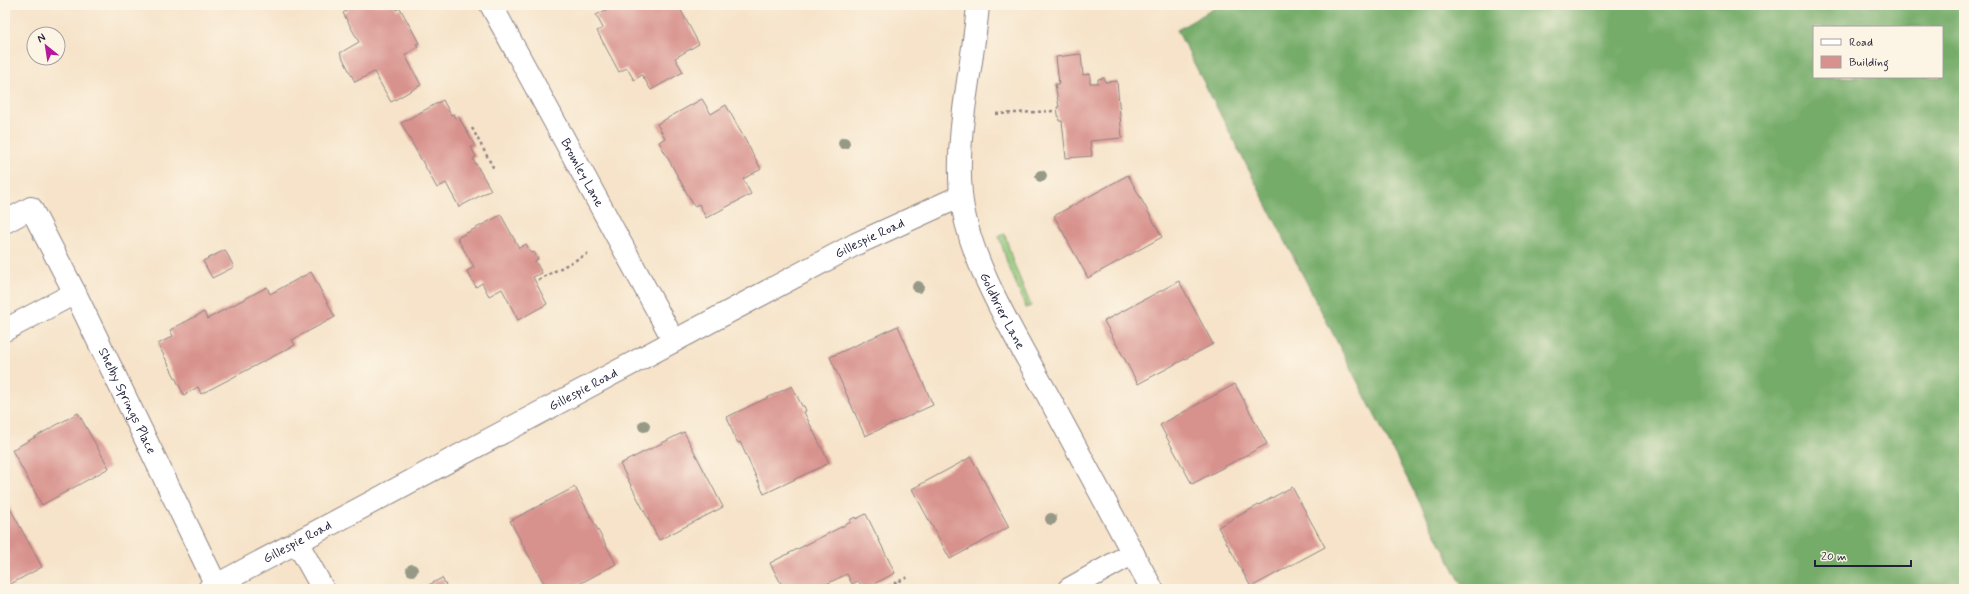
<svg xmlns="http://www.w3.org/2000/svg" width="1969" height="594" viewBox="0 0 1969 594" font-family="Mynerve,sans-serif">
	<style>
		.green { fill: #92c779; stroke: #5a745a }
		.forest { fill: #75ac69; stroke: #4c6752; fill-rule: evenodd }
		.building { fill: #d8928d }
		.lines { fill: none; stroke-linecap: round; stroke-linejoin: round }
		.minor-casing { stroke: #8c8282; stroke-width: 24 }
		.path { stroke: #8c8282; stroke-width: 2.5; stroke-dasharray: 3 3; stroke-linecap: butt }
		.minor { stroke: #fff; stroke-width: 22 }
		.tree { fill: #979987 }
		.labels { text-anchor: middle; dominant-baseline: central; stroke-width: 4; stroke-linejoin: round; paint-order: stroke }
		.street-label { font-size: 13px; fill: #22223b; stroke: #fcf5e5 }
	</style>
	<rect width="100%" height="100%" fill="#fcf5e5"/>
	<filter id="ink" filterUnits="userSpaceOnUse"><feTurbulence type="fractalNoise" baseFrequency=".025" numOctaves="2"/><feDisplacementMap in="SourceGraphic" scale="8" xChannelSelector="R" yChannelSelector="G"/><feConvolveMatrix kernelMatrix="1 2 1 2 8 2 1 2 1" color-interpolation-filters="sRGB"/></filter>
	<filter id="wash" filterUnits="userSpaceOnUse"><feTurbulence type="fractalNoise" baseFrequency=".012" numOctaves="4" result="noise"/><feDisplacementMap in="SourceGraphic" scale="16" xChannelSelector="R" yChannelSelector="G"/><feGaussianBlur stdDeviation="0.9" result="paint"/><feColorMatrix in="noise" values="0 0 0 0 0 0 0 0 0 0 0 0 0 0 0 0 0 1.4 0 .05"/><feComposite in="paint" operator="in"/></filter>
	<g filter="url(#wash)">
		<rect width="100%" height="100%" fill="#f6e3c9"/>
		<polygon class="green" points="1005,234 1012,259 1031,306 1026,308 1007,262 999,236"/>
		<path class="forest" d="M1220,5h744v584h-500l-287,-559zM1814,27h128v50h-128z"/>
		<g id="blocks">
			<g class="building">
				<polygon points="357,5 395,5 397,10 400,8 419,43 416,44 418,47 405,55 421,85 391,102 374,72 355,82 340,53 359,42 343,13"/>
				<polygon points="603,5 678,5 699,44 675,58 683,72 651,90 642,75 634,80 627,68 619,72 597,31 603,28 596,15 606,10"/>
				<polygon points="1081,54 1083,75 1090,74 1090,83 1098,83 1098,79 1104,78 1105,82 1117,81 1122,138 1090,141 1092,156 1066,158 1062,121 1059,121 1057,107 1059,107 1055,84 1059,84 1056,57"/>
				<polygon points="702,99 711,114 726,105 761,169 743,179 751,194 706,218 699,204 694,206 659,142 665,138 657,124"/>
				<polygon points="443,100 451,115 453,114 455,118 458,116 475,146 471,147 476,157 473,159 491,190 459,207 446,183 437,188 401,123"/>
				<polygon points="1128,175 1162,237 1088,278 1054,216"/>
				<polygon points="501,215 519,248 526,244 531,253 534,252 538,259 535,261 542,273 533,277 547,304 518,320 502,289 489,296 482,283 476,287 467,271 474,267 457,238"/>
				<polygon points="225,250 234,267 212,278 203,261"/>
				<polygon points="311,272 335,317 292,340 295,345 201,394 198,387 184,395 158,344 173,336 170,330 204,312 207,319 267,287 270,294"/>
				<polygon points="1179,281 1213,344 1138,384 1104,321"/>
				<polygon points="898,326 933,405 865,436 830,357"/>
				<polygon points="1235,384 1267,444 1192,484 1160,425"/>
				<polygon points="792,386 802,406 804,406 806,411 804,412 829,463 764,494 740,442 738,443 735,438 727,417"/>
				<polygon points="78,413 109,468 42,505 12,450"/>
				<polygon points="684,432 723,507 659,540 620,464"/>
				<polygon points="971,457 1009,527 950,559 912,489"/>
				<polygon points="575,487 616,564 570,589 547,589 510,521"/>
				<polygon points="1292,487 1325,547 1251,587 1218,527"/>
				<polygon points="6,501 42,567 5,587 5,502"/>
				<polygon points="866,514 895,573 864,589 858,581 852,584 847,574 816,589 784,589 770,563 851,522 850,520 855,517 856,519"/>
				<polygon points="442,578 448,589 421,589"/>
				<polygon points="1347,585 1349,589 1339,589"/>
			</g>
		</g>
	</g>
	<g filter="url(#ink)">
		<use href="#blocks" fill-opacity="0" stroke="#8c8282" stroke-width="1"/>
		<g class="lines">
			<g class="minor-casing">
				<g id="minor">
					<path id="s1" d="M491,5l183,336"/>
					<path id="s2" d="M978,5c-5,63 -23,125 -17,189 6,65 55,143 86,200 35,64 70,130 105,195"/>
					<path id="s3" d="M5,222l26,-14 44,85 141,292"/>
					<polyline points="5,330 75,293"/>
					<polyline points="297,542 323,589"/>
					<path id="s4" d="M209,589l647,-345 105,-48"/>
					<polyline points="1069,589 1133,553"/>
				</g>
			</g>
			<g class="path">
				<polyline points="996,114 1054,111"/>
				<polyline points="472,128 494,169"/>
				<polyline points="538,280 589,253"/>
				<polyline points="855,585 858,589"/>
				<polyline points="883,589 910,576"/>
			</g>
			<use href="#minor" class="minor"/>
		</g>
		<g class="tree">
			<circle cx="844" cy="143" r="6"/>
			<circle cx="1041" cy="176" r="6"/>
			<circle cx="918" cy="287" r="6"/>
			<circle cx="644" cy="426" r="6"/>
			<circle cx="1051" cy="519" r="6"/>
			<circle cx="412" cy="570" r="6"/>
		</g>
	</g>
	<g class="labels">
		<g class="street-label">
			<text stroke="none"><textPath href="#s1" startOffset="191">Bromley Lane</textPath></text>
			<text stroke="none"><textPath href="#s4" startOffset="748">Gillespie Road</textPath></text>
			<text stroke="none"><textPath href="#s2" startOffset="315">Goldbrier Lane</textPath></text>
			<text stroke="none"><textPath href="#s4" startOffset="424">Gillespie Road</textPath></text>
			<text stroke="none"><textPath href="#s3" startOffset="245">Shelby Springs Place</textPath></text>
			<text stroke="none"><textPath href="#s4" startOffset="100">Gillespie Road</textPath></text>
		</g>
	</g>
	<rect width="1969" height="594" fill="none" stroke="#fcf5e5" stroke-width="20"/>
	<rect x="1813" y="26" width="130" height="52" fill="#fcf5e5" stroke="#a5a1a1"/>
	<rect x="1821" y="39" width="20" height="6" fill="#ffffff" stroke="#a5a1a1"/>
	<text x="1849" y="46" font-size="12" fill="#22223b">Road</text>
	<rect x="1821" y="56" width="20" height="12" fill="#d8928d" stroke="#a5a1a1"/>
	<text x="1849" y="66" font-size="12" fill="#22223b">Building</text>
	<g transform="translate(46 46) rotate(330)"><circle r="19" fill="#fcf5e5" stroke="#a5a1a1"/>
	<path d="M0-3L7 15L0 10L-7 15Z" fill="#b5179e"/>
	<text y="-6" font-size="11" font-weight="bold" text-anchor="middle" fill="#22223b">N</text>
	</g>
	<path d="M1815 560v6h96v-6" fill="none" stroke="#22223b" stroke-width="2"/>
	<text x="1821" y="560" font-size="12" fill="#22223b" stroke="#fcf5e5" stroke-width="3" paint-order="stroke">20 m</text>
</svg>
